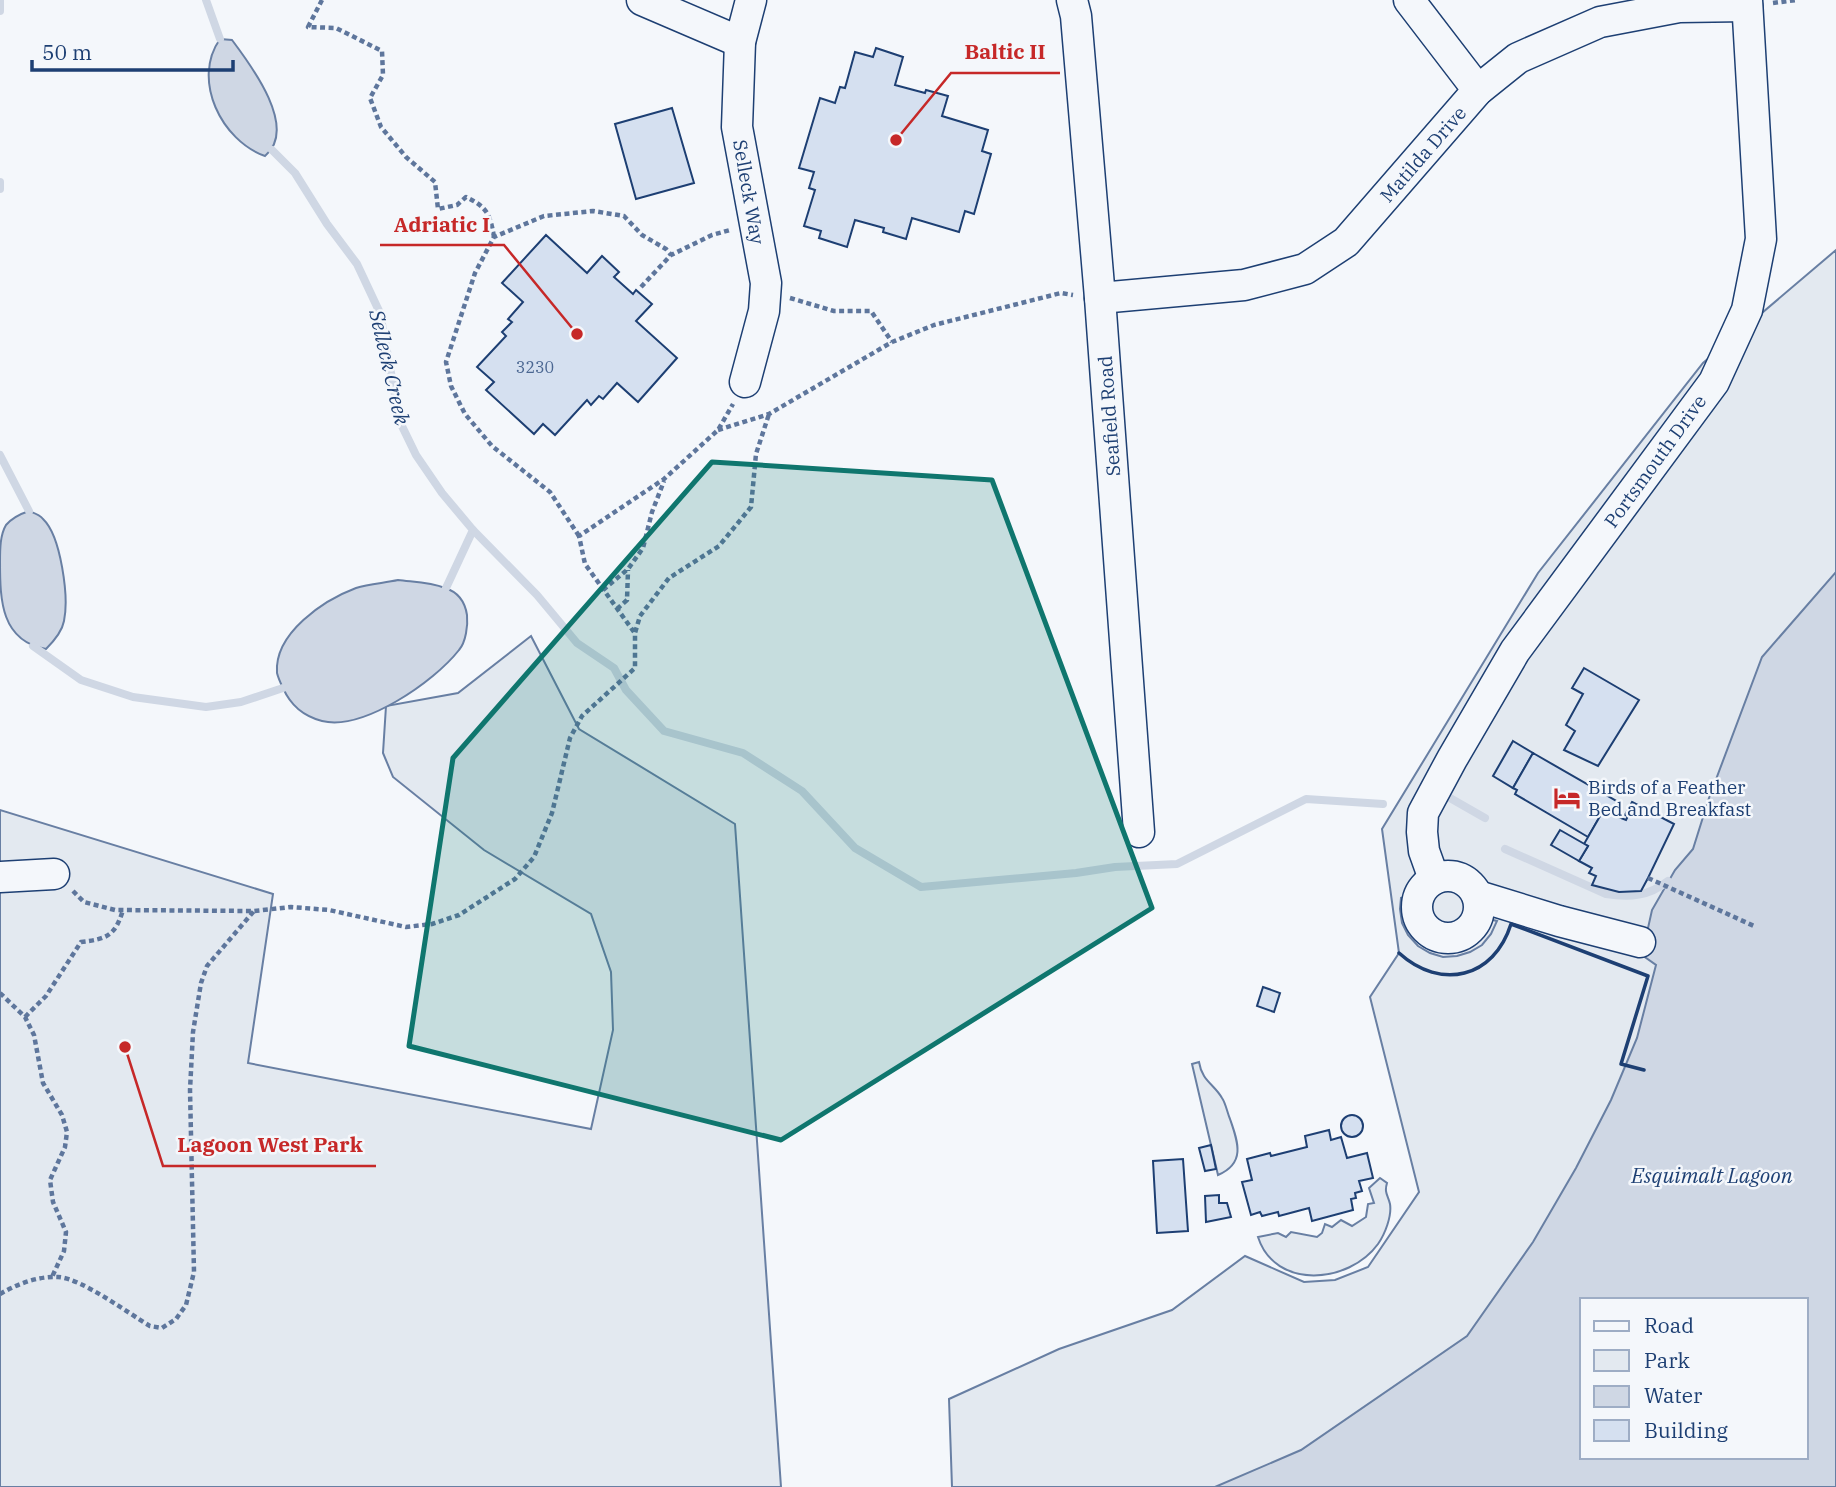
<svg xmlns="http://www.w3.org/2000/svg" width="1836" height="1487" viewBox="0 0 1836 1487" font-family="'IBM Plex Serif',serif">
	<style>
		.green { fill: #e3e9f0; stroke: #687fa3; stroke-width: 2; fill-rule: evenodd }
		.parking { fill: #e3e8f0; stroke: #687fa3; stroke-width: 2 }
		.water { fill: #cfd7e4; stroke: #687fa3; stroke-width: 2; fill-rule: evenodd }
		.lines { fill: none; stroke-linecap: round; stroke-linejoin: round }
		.stream { stroke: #cfd7e4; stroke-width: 8 }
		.building { fill: #d5e0f0; stroke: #1d3f73; stroke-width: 2 }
		.minor-casing { stroke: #1d3f73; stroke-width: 33 }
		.path { stroke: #5e769c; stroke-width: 4.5; stroke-dasharray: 5 3.5; stroke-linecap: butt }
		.minor { stroke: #f4f7fb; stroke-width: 30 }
		.wall { stroke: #1d3f73; stroke-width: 3.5 }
		.marked { fill: #0f766e; fill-opacity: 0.2; stroke: #0f766e; stroke-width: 5; stroke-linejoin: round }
		.labels { text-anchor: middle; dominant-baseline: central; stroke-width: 5; stroke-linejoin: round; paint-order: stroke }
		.number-label { font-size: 16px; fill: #4b6792 }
		.street-label { font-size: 19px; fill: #1d3f73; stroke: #f4f7fb }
		.poi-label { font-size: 19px; fill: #1d3f73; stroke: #f4f7fb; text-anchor: start }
		.water-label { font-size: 21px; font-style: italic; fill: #1d3f73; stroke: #f4f7fb }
		.leader { fill: none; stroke: #c62828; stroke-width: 2.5 }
		.callout-dot { fill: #c62828; stroke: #f4f7fb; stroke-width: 2.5 }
		.callout-label { font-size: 21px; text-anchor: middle; font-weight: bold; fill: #c62828; stroke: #f4f7fb; stroke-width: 5; stroke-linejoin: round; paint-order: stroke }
	</style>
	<rect width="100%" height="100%" fill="#f4f7fb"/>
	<g class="green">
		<path d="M1836,250v1237h-884l-3,-88 110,-50 113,-39 73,-54 59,26 31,-2 33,-13 51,-75 -49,-195 29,-44 -17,-124 156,-256 165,-210zM1582,1300h224v157h-224z"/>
		<polygon points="531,636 579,729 735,824 781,1487 0,1487 0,810 273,894 248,1063 591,1129 613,1030 611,972 591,914 484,850 393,777 383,753 386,706 458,693"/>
		<path d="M1199,1062c3,19 15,22 23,36 4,6 5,14 8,21 8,23 16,44 -12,56l-26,-111z"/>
		<path d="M1380,1178l7,5c-3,10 1,12 3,21 2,12 -5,30 -12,40 -29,40 -103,46 -120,-7l20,-4 8,4 5,-5 26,5 5,-4 3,-9 7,3 9,-7 11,6 14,-9 2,-13 6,-1 -5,-15z"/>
	</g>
	<polygon class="parking" points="1409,897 1410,921 1423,939 1433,946 1455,948 1467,945 1476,939 1489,919 1497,921 1491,934 1482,945 1470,952 1457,956 1443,957 1430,953 1418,946 1408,935 1402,923 1400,909 1401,898"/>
	<g class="water">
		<path d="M220,39l12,1c18,24 67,88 33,116 -43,-15 -74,-76 -45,-117z"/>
		<path d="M29,511c5,2 11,4 14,8 18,17 26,78 21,102 -2,11 -10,20 -18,28 -45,-8 -46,-49 -46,-87 0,-12 0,-27 6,-37 6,-7 14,-11 23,-14z"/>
		<path d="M1836,572v915h-621l86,-37 166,-114 66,-94 43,-74 35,-68 26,-62 19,-73 -14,-10 10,-45 23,-40 18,-21 16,-51 53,-141zM1582,1300h224v157h-224z"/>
		<path d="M398,580c15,2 32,2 47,8 13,4 20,14 22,27 1,10 -1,27 -8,35 -25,32 -96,81 -137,71 -19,-5 -31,-15 -39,-33 -2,-4 -5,-11 -6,-15 -3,-40 47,-73 79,-85 13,-4 28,-5 42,-8z"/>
	</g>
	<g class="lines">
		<g class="stream">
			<polyline points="206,0 220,39"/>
			<polyline points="0,11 0,0"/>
			<polyline points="272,150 295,173 327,224 357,264 380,313 400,422 416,455 442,493 473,530 446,588"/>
			<polyline points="0,182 0,189"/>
			<polyline points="0,455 29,511"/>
			<polyline points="473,530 537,595 577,643 614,668 626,690 664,731 743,753 802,791 855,848 921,887 1076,873 1115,867 1177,864 1306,799 1383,804"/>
			<polyline points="33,646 81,680 133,697 206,707 241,702 283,688"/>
			<polyline points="1450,798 1485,818"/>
			<path d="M1505,849l101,45c24,4 43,2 62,-13"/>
		</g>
	</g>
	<g class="building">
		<polygon points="876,48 903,57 895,85 925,93 926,90 948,96 942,116 988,130 982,151 991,154 974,214 965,211 959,232 912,218 906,239 883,232 884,228 855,220 847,247 819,238 821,231 804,226 815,190 809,188 814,172 799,168 820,98 835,103 840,87 845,88 855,52 873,57"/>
		<polygon points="672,108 694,183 636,199 615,124"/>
		<polygon points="546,235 587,273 602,256 619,272 614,277 633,294 636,290 652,304 636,321 677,358 638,402 617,383 603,399 599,396 591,405 587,400 555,435 543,424 534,434 486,390 494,382 477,367 506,336 502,332 512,322 508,319 523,302 502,283"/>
		<polygon points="1584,668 1639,700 1598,766 1564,750 1575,731 1566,725 1583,694 1572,688"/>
		<polygon points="1513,741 1533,753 1513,788 1493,776"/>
		<polygon points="1533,753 1618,802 1611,815 1603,811 1588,837 1515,794 1517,790 1513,788"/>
		<polygon points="1632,802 1674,824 1648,878 1641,891 1619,892 1592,885 1596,876 1589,873 1592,868 1579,861 1588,846 1584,844 1603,811 1626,820 1628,816 1625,815"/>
		<polygon points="1560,830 1588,846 1579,861 1551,845"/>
		<polygon points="1263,987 1280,993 1274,1012 1257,1006"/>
		<circle cx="1352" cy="1126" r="11"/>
		<polygon points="1329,1130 1331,1140 1341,1137 1347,1158 1367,1153 1373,1178 1359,1181 1362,1191 1355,1193 1356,1198 1351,1199 1353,1210 1312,1221 1309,1208 1279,1216 1278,1212 1262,1216 1260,1212 1251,1215 1242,1182 1252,1180 1247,1159 1270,1153 1271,1156 1307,1147 1305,1136"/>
		<polygon points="1211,1145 1216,1169 1205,1171 1199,1148"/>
		<polygon points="1183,1159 1188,1231 1157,1233 1153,1161"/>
		<polygon points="1219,1195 1219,1203 1227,1203 1231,1217 1206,1222 1205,1196"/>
	</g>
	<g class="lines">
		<g class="minor-casing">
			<g id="minor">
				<polyline points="642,0 740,42"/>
				<polyline points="1072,0 1076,16 1100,298 1139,832"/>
				<polyline points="1409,0 1478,90"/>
				<polyline points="1100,298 1244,285 1305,269 1346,242 1478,90 1518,58 1600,22 1679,7 1747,6"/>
				<polyline points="745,382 764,311 766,283 737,127 740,42 751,0"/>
				<circle cx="1448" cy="907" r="31"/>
				<polyline points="0,877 54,874"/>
				<polyline points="1434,879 1424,851 1422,832 1423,813 1452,759 1515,651 1714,382 1747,310 1761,239 1747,0"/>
				<polyline points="1478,896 1559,921 1640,942"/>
			</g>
		</g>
		<g class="path">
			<path d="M322,0l-14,27 28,1 46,23 1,24 -13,23 11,29 25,30 29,25 3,27 19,-4 9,-8c21,10 24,17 28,40"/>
			<polyline points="1773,3 1796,0"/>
			<polyline points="641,287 671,255 712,235 730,230"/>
			<polyline points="790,298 834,311 871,311 892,342"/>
			<polyline points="718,430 769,414 892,342 934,325 1061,293 1073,295"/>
			<polyline points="579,536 550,492 492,446 465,414 451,386 446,362 475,273 494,237 544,216 593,211 624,216 642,235 666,249 671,255"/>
			<polyline points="603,590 628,569 643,548 652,512 664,481"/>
			<polyline points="617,609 627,600 628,570"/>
			<polyline points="634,632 585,564 579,536 664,479 718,430 733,404"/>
			<polyline points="1648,878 1754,926"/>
			<polyline points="73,891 84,902 115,910 254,911 291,907 329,910 406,927 432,924 459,915 515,879 534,857 552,813 570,738 582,716 635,668 635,633 640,616 669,578 719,546 751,507 756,454 769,414"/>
			<polyline points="0,993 25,1017 34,1035 43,1083 62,1115 67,1132 65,1147 50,1180 53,1202 66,1232 64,1251 52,1277"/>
			<path d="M25,1017l21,-21 35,-54c26,-3 34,-6 42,-32"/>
			<path d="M0,1294c17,-10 38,-18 58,-17 23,1 70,36 92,49l12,2 14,-9 10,-14 8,-33 -4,-182 3,-58 8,-49 6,-17 47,-55"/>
		</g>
		<use href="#minor" class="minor"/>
		<path class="wall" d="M1399,953c42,38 95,25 112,-29l137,52 -27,88 23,6"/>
	</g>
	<path class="marked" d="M712,462l280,18 160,428 -371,232 -372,-94 44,-288z"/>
	<defs>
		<g id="hotel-bare" transform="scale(2.1)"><path d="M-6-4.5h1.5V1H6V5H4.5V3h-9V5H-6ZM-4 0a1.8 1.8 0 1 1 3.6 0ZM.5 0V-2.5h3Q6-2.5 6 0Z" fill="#c62828" stroke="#f4f7fb" stroke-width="2.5" paint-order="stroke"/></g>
	</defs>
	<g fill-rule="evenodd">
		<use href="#hotel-bare" x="1567" y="798"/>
	</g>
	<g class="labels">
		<g class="number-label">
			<text x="535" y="367">3230</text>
		</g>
		<g class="street-label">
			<text transform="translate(1423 154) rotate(-49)">Matilda Drive</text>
			<text transform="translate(749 192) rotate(80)">Selleck Way</text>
			<text transform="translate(1109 416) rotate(-94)">Seafield Road</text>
			<text transform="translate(1655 461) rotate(-54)">Portsmouth Drive</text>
		</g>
		<g class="poi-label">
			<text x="1588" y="787">Birds of a Feather<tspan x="1588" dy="22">Bed and Breakfast</tspan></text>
		</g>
		<g class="water-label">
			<text transform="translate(390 367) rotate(77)">Selleck Creek</text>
			<text x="1712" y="1175">Esquimalt Lagoon</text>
		</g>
	</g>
	<path class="leader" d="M896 140L951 73H1060M577 334L504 245H380M125 1047L163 1166H376"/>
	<g class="callout-dot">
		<circle cx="896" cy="140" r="7"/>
		<circle cx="577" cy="334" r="7"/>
		<circle cx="125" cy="1047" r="7"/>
	</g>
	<g class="callout-label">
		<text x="1005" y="59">Baltic II</text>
		<text x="442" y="232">Adriatic I</text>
		<text x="270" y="1152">Lagoon West Park</text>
	</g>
	<rect x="1580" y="1298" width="228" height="161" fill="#f4f7fb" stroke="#9eadc5" stroke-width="2"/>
	<rect x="1594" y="1321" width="35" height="10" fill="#f4f7fb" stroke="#9eadc5" stroke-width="2"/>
	<text x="1644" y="1333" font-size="21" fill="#1d3f73">Road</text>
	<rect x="1594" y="1350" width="35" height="21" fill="#e3e9f0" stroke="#9eadc5" stroke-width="2"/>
	<text x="1644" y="1368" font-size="21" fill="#1d3f73">Park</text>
	<rect x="1594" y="1386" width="35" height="21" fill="#cfd7e4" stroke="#9eadc5" stroke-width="2"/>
	<text x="1644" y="1403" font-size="21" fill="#1d3f73">Water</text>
	<rect x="1594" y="1420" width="35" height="21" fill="#d5e0f0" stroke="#9eadc5" stroke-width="2"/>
	<text x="1644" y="1438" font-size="21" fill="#1d3f73">Building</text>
	<path d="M32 60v10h201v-10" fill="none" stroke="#1d3f73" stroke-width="3.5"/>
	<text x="42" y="60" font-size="21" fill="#1d3f73" stroke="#f4f7fb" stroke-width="5" paint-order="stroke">50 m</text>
</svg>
